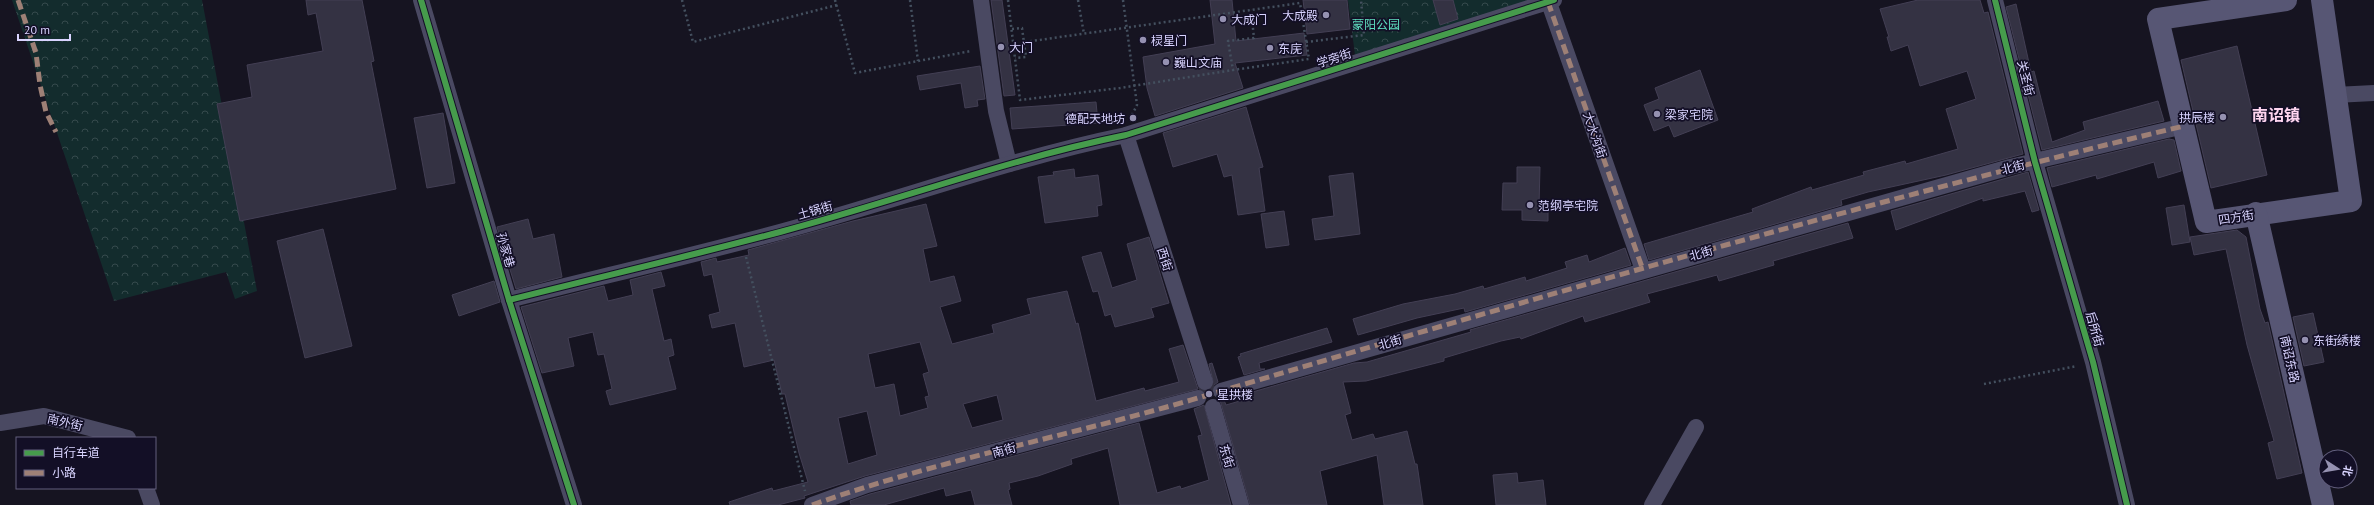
<svg xmlns="http://www.w3.org/2000/svg" width="2374" height="505" viewBox="0 0 2374 505" font-family="'PT Sans','Noto Sans SC',sans-serif">
	<style>
		.forest { fill: url(#forest-crowns) }
		.building { fill: #343243; stroke: #433f54; fill-rule: evenodd }
		.lines { fill: none; stroke-linecap: round; stroke-linejoin: round }
		.street-tunnel { stroke: #333142; stroke-width: 16; stroke-dasharray: 16 8; stroke-linecap: butt }
		.path { stroke: #44505f; stroke-width: 2.5; stroke-dasharray: 2 3; stroke-linecap: butt }
		.street { stroke: #4a4962; stroke-width: 16 }
		.secondary { stroke: #575674; stroke-width: 22 }
		.quiet { stroke: #9e8076; stroke-width: 5; stroke-dasharray: 10 5; stroke-linecap: butt }
		.cycleway-casing { stroke: #130f26; stroke-width: 8 }
		.cycleway { stroke: #469c4c; stroke-width: 6 }
		.poi-dot { fill: #9591b1; stroke: #130f26; stroke-width: 1.5 }
		.labels { text-anchor: middle; dominant-baseline: central; stroke-width: 3.5; stroke-linejoin: round; paint-order: stroke }
		.poi-label { font-size: 12px; fill: #d9d4ff; stroke: #130f26; text-anchor: start }
		.park-label { font-size: 12px; fill: #5fe0c0; stroke: #130f26 }
		.street-label { font-size: 12px; fill: #d9d4ff; stroke: #130f26 }
		.district-label { font-size: 16px; font-weight: bold; fill: #ffd6f0; stroke: #130f26 }
	</style>
	<defs>
		<pattern id="forest-crowns" width="20" height="18" patternUnits="userSpaceOnUse"><rect width="20" height="18" fill="#132c2d"/><path d="M2 6a3 3 0 1 1 6 0M12 15a3 3 0 1 1 6 0" fill="none" stroke="#354a4c"/></pattern>
	</defs>
	<rect width="100%" height="100%" fill="#161421"/>
	<g class="forest">
		<polygon points="12,0 202,0 257,291 235,299 226,272 114,301"/>
		<polygon points="1348,0 1539,0 1355,55"/>
	</g>
	<g class="building">
		<polygon points="306,0 362,0 374,61 371,62 396,189 240,221 217,104 252,97 247,65 323,51 316,13 308,15"/>
		<polygon points="991,0 1002,0 1015,95 1004,96"/>
		<polygon points="1210,0 1232,0 1236,41 1304,33 1307,55 1235,63 1243,88 1155,116 1147,88 1143,57 1215,44"/>
		<polygon points="1303,0 1347,0 1350,29 1307,34"/>
		<polygon points="1433,0 1453,0 1458,19 1440,25"/>
		<polygon points="1918,0 1980,0 1984,13 1988,12 2023,154 1946,175 1868,192 1841,200 1842,205 1649,260 1644,244 1753,212 1752,209 1811,187 1812,190 1864,175 1863,172 1905,161 1906,164 1958,149 1946,109 1976,99 1967,71 1920,86 1908,45 1891,51 1887,37 1889,37 1880,9"/>
		<polygon points="2016,4 2031,72 2034,71 2052,142 2085,130 2083,122 2158,101 2164,121 2042,150 2006,7"/>
		<polygon points="2237,46 2267,175 2211,188 2181,60"/>
		<polygon points="980,66 985,99 977,100 978,106 965,108 961,83 920,90 917,76"/>
		<polygon points="1700,70 1718,120 1674,137 1669,125 1654,131 1644,105 1659,99 1655,88"/>
		<polygon points="1096,102 1098,123 1012,129 1010,108"/>
		<polygon points="1246,107 1263,167 1259,168 1265,211 1238,215 1232,175 1224,177 1217,154 1173,167 1163,133"/>
		<polygon points="443,113 455,183 427,188 414,118"/>
		<polygon points="2169,139 2174,140 2181,171 2158,178 2154,162 2097,179 2096,175 2052,187 2047,168"/>
		<polygon points="1517,167 1540,167 1539,206 1548,206 1548,221 1522,220 1522,210 1502,210 1503,183 1517,183"/>
		<polygon points="1074,169 1075,178 1098,175 1102,205 1097,206 1098,216 1045,223 1038,177 1054,175 1053,172"/>
		<polygon points="2028,172 2039,210 2032,212 2025,191 1983,201 1983,198 1896,230 1891,211"/>
		<polygon points="1353,173 1360,234 1315,240 1312,219 1334,216 1329,176"/>
		<path d="M926,204l11,42 -14,3 7,33 24,-6 7,25 -21,6 12,37 42,-11 -2,-8 39,-11 -4,-15 40,-8 9,33 2,-1 18,78 48,-13 1,3 34,-9 -10,-33 14,-4 15,44 -333,87 -61,20 1,2 -27,7h-48l-1,-3 43,-14 1,3 35,-9 -9,-29 -14,-59h-3l-8,-34 -30,7 -9,-44 -23,5 -3,-13 11,-3 -8,-38 -8,2 -3,-14 15,-4 1,4 32,-7 -1,-5 105,-29zM920,342l9,30 -6,2 6,22 -4,1 3,11 -28,8 -6,-32 -19,4 -7,-34zM997,395l6,25 -31,8 -9,-24zM867,411l10,44 -29,9 -10,-46z"/>
		<polygon points="2184,205 2190,242 2172,245 2166,208"/>
		<polygon points="1284,211 1289,245 1266,248 1261,214"/>
		<polygon points="528,219 533,239 554,234 562,277 516,289 497,227"/>
		<polygon points="1848,223 1853,238 1773,261 1774,265 1719,281 1717,275 1647,294 1650,302 1585,322 1583,316 1521,339 1520,337 1501,341 1444,358 1444,361 1366,381 1343,382 1351,413 1345,415 1352,440 1373,434 1375,439 1407,431 1415,464 1417,464 1423,505 1384,505 1377,455 1320,471 1327,505 1250,505 1220,400 1224,400 1226,405 1250,398 1249,393 1354,363 1367,362 1471,332 1470,330"/>
		<polygon points="323,229 352,346 305,358 277,241"/>
		<polygon points="2237,230 2246,237 2260,309 2265,323 2268,322 2302,473 2277,479 2268,443 2274,441 2247,345 2226,249 2194,255 2190,237"/>
		<polygon points="1149,237 1169,303 1151,308 1154,317 1115,327 1111,314 1105,316 1098,291 1093,292 1082,257 1101,252 1112,288 1137,280 1127,244"/>
		<polygon points="1625,248 1631,265 1465,312 1464,308 1417,318 1358,335 1353,319 1403,304 1455,294 1483,286 1484,289 1525,277 1526,281 1567,268 1565,262 1587,255 1589,262"/>
		<polygon points="661,272 665,286 652,289 664,341 671,339 674,355 668,357 676,389 610,405 606,391 612,389 604,354 598,355 593,332 568,338 574,366 542,373 521,307 604,286 608,301 633,295 630,280"/>
		<polygon points="494,281 500,302 459,316 452,295"/>
		<polygon points="2313,313 2324,362 2304,366 2293,317"/>
		<polygon points="1327,328 1332,342 1259,363 1260,369 1265,369 1244,375 1238,357 1241,356 1240,354"/>
		<polygon points="1212,363 1218,382 1214,385 1209,364"/>
		<polygon points="1204,405 1231,505 1120,505 1108,448 1071,459 1072,464 1038,476 1009,483 1010,489 1008,490 1012,505 975,505 971,490 946,496 944,488 884,505 851,505 850,501 870,494 1139,423 1157,493 1180,486 1181,489 1209,480 1198,436 1202,435 1194,409"/>
		<polygon points="1517,473 1518,483 1543,480 1546,505 1496,505 1493,475"/>
	</g>
	<g class="lines">
		<polyline class="street-tunnel" points="1205,382 1213,407"/>
		<g class="path">
			<polyline points="682,0 693,42 837,5"/>
			<polyline points="835,0 855,73 971,51"/>
			<polyline points="910,0 918,61"/>
			<polyline points="1008,0 1020,100 1120,88 1233,70"/>
			<polyline points="1078,0 1084,34"/>
			<polyline points="1123,0 1137,105 1132,115"/>
			<polyline points="1012,29 1022,28 1026,57 1015,58"/>
			<polyline points="1025,42 1300,3 1309,59 1233,70 1228,41 1254,38 1251,10"/>
			<polyline points="1306,42 1364,35 1361,0"/>
			<polyline points="1004,46 1014,45"/>
			<polyline points="746,257 805,491"/>
			<polyline points="1984,384 2077,366"/>
		</g>
		<g class="street">
			<polyline points="421,0 509,300 574,505"/>
			<polyline points="981,0 996,111 1009,164"/>
			<polyline points="1548,0 1643,270"/>
			<polyline points="1995,0 2035,162 2093,362 2127,505"/>
			<polyline points="2335,95 2374,93"/>
			<polyline points="1126,135 1205,382"/>
			<path d="M509,300c91,-23 181,-44 271,-68 116,-31 229,-73 346,-97l428,-135"/>
			<polyline points="1221,391 2010,167 2184,126"/>
			<polyline points="1213,407 1241,505"/>
			<polyline points="0,423 44,416 128,438"/>
			<polyline points="146,488 152,505"/>
			<polyline points="812,505 867,485 1198,398"/>
			<polyline points="1652,505 1696,427"/>
		</g>
		<g class="secondary">
			<polyline points="2286,0 2158,19 2206,222 2351,201 2322,0"/>
			<polyline points="2256,213 2323,505"/>
		</g>
		<g class="quiet">
			<polyline points="18,0 36,53 40,85 46,112 56,132"/>
			<polyline points="1548,2 1643,270"/>
			<path d="M812,505c126,-45 258,-69 386,-107 326,-97 655,-193 986,-272"/>
		</g>
		<g class="cycleway-casing">
			<g id="cycleway">
				<polyline points="421,0 509,300 574,505"/>
				<polyline points="1995,0 2035,162 2093,362 2127,505"/>
				<path d="M509,300c91,-23 181,-44 271,-68 116,-31 229,-73 346,-97l428,-135"/>
			</g>
		</g>
		<use href="#cycleway" class="cycleway"/>
	</g>
	<g class="poi-dot">
		<circle cx="1326" cy="15" r="4"/>
		<circle cx="1223" cy="19" r="4"/>
		<circle cx="1143" cy="40" r="4"/>
		<circle cx="1001" cy="47" r="4"/>
		<circle cx="1270" cy="48" r="4"/>
		<circle cx="1166" cy="62" r="4"/>
		<circle cx="1657" cy="114" r="4"/>
		<circle cx="2223" cy="117" r="4"/>
		<circle cx="1133" cy="118" r="4"/>
		<circle cx="1530" cy="205" r="4"/>
		<circle cx="2305" cy="340" r="4"/>
		<circle cx="1209" cy="394" r="4"/>
	</g>
	<g class="labels">
		<g class="poi-label">
			<text x="1318" y="15" text-anchor="end">大成殿</text>
			<text x="1231" y="19">大成门</text>
			<text x="1151" y="40">棂星门</text>
			<text x="1009" y="47">大门</text>
			<text x="1278" y="48">东庑</text>
			<text x="1174" y="62">巍山文庙</text>
			<text x="1665" y="114">梁家宅院</text>
			<text x="2215" y="117" text-anchor="end">拱辰楼</text>
			<text x="1125" y="118" text-anchor="end">德配天地坊</text>
			<text x="1538" y="205">范纲亭宅院</text>
			<text x="2313" y="340">东街绣楼</text>
			<text x="1217" y="394">星拱楼</text>
		</g>
		<g class="park-label">
			<text x="1376" y="24">蒙阳公园</text>
		</g>
		<g class="street-label">
			<text transform="translate(1334 58) rotate(-18)">学旁街</text>
			<text transform="translate(2026 78) rotate(76)">关圣街</text>
			<text transform="translate(1595 135) rotate(71)">大水沟街</text>
			<text transform="translate(2013 167) rotate(-14)">北街</text>
			<text transform="translate(815 210) rotate(-16)">土锅街</text>
			<text transform="translate(2236 217) rotate(-9)">四方街</text>
			<text transform="translate(506 250) rotate(74)">孙家巷</text>
			<text transform="translate(1701 253) rotate(-16)">北街</text>
			<text transform="translate(1165 259) rotate(72)">西街</text>
			<text transform="translate(2095 329) rotate(74)">后所街</text>
			<text transform="translate(1390 342) rotate(-16)">北街</text>
			<text transform="translate(2290 359) rotate(77)">南诏东路</text>
			<text transform="translate(65 422) rotate(13)">南外街</text>
			<text transform="translate(1004 450) rotate(-15)">南街</text>
			<text transform="translate(1227 456) rotate(74)">东街</text>
		</g>
		<g class="district-label">
			<text x="2276" y="115">南诏镇</text>
		</g>
	</g>
	<rect x="16" y="437" width="140" height="52" fill="#130f26" stroke="#625e7d"/>
	<rect x="24" y="450" width="20" height="6" fill="#469c4c" stroke="#625e7d"/>
	<text x="52" y="457" font-size="12" fill="#d9d4ff">自行车道</text>
	<rect x="24" y="470" width="20" height="6" fill="#9e8076" stroke="#625e7d"/>
	<text x="52" y="477" font-size="12" fill="#d9d4ff">小路</text>
	<g transform="translate(2338 469) rotate(102)"><circle r="19" fill="#130f26" stroke="#625e7d"/>
	<path d="M0-3L7 15L0 10L-7 15Z" fill="#9591b1"/>
	<text y="-6" font-size="11" font-weight="bold" text-anchor="middle" fill="#d9d4ff">北</text>
	</g>
	<path d="M18 34v6h52v-6" fill="none" stroke="#d9d4ff" stroke-width="2"/>
	<text x="24" y="34" font-size="12" fill="#d9d4ff" stroke="#130f26" stroke-width="3" paint-order="stroke">20 m</text>
</svg>
